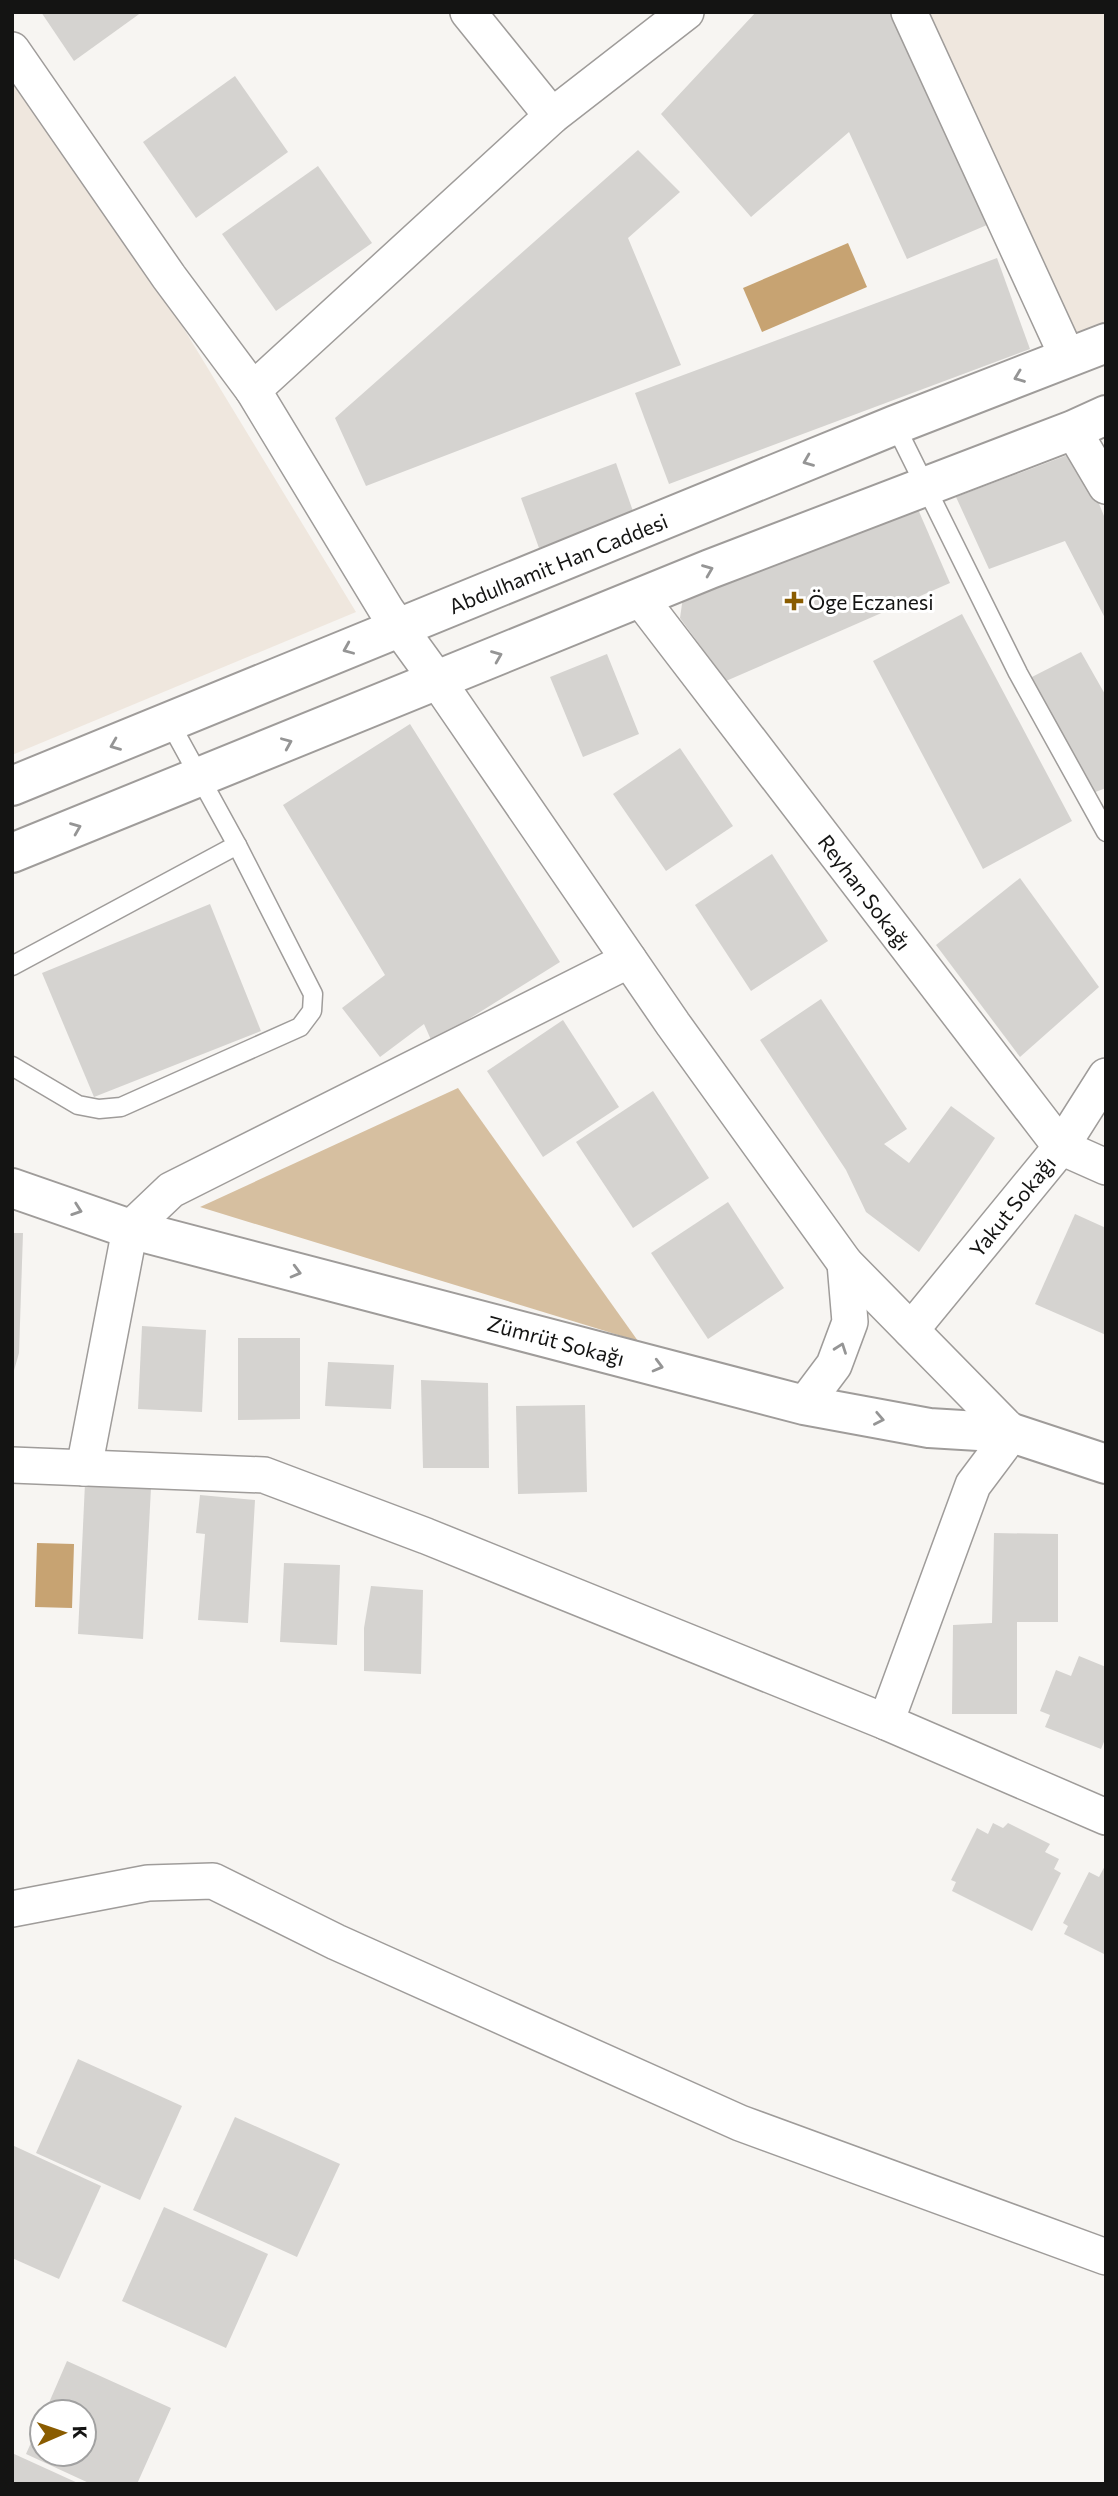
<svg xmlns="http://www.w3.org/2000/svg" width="1118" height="2496" viewBox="0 0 1118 2496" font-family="Commissioner,sans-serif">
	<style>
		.built { fill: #efe7de }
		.green { fill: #d6bfa0 }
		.water { fill: #c7a372 }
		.building { fill: #d5d3d0 }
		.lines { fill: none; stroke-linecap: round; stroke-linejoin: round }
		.lane-casing { stroke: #9f9c9a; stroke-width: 21 }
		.street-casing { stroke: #9f9c9a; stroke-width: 38 }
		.secondary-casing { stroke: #9f9c9a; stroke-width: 42 }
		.lane { stroke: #fff; stroke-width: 18 }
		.street { stroke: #fff; stroke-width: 35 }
		.secondary { stroke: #fff; stroke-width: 38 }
		.oneway { stroke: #959595 }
		.poi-dot { fill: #8a5c00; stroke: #fff; stroke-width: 2.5 }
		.labels { text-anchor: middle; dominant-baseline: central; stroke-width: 6; stroke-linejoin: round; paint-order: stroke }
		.street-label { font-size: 21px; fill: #141413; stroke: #fff }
		.poi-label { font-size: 21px; fill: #141413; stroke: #fff; text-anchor: start }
	</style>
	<rect width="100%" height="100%" fill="#f7f5f2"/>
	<g class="built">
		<polygon points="916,12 1106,12 1106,325 1070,351"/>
		<polygon points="12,46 356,612 12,755"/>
	</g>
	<polygon class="green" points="458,1088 638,1341 200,1207"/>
	<g class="water">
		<polygon points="848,243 867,287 762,332 743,288"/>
		<polygon points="37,1543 74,1544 72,1608 35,1607"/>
	</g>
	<g class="building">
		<polygon points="41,12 142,12 74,61"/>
		<polygon points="756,12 904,12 994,222 907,259 849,132 751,217 661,114"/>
		<polygon points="235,76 288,152 196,218 143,142"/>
		<polygon points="638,150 680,192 628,238 681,365 366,486 335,418"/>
		<polygon points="318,166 372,243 276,311 222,234"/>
		<polygon points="997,258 1030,349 669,484 635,393"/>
		<polygon points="1078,451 1106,521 1106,620 1065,541 989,569 956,497"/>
		<polygon points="616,463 634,514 539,548 521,498"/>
		<polygon points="917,507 950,583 726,681 680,618 683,597"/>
		<polygon points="962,614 1072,821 983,869 873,661"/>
		<polygon points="1081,652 1106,696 1106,788 1090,794 1026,680"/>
		<polygon points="607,654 639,734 583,757 550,677"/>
		<polygon points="410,724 560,962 432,1042 424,1024 380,1057 342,1008 385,975 283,805"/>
		<polygon points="680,748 733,826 666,871 613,794"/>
		<polygon points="772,854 828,941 751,991 695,905"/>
		<polygon points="1020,878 1099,987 1020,1057 936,945"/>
		<polygon points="210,904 261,1031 94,1097 42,973"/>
		<polygon points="821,999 907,1129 884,1144 909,1163 951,1106 995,1138 919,1252 866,1212 846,1170 760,1040"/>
		<polygon points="563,1020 619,1107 543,1157 487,1071"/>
		<polygon points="653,1091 709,1178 633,1228 576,1142"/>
		<polygon points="728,1202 784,1288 708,1339 651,1253"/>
		<polygon points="1075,1214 1106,1228 1106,1335 1035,1304"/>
		<polygon points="12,1233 23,1233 19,1353 13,1374"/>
		<polygon points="142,1326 206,1330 202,1412 138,1409"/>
		<polygon points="238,1338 300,1338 300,1419 238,1420"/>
		<polygon points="328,1362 394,1365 391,1409 325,1406"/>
		<polygon points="421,1380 488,1383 489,1468 423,1468"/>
		<polygon points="585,1405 587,1492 518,1494 516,1406"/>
		<polygon points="85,1483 151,1488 143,1639 78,1634"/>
		<polygon points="200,1495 255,1500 248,1623 198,1620 205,1534 196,1533"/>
		<polygon points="994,1533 1058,1534 1058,1622 1017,1622 1017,1714 952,1714 953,1625 992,1623"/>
		<polygon points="284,1563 340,1565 337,1645 280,1642"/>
		<polygon points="371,1586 423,1590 421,1674 364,1671 364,1628"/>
		<polygon points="1079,1656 1106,1667 1106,1737 1101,1749 1045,1727 1050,1715 1040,1711 1056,1670 1071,1676"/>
		<polygon points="993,1823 1003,1828 1008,1823 1050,1844 1045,1852 1059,1859 1054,1869 1061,1873 1032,1931 952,1891 956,1882 951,1880 977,1828 988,1834"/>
		<polygon points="1106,1864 1106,1955 1064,1934 1068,1926 1063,1923 1089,1872 1099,1877"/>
		<polygon points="78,2059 182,2106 140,2200 36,2153"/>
		<polygon points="235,2117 340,2164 297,2257 193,2210"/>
		<polygon points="12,2145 101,2186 59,2279 12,2258"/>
		<polygon points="164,2207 268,2254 226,2348 122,2301"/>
		<polygon points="67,2361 171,2408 137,2484 91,2484 26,2454 42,2418 42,2454 84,2454 84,2412 45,2412"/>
		<polygon points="12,2453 80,2484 12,2484"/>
	</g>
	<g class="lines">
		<g class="lane-casing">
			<g id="lane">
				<polyline points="895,425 1018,673 1106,832"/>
				<polyline points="12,966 237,845"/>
				<polyline points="12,1066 78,1105 99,1109 121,1107 300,1027 312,1011 313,994 237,845 170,723"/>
			</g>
		</g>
		<g class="street-casing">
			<g id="street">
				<polyline points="468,12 552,116"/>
				<polyline points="909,12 1068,358"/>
				<polyline points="12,50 169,277 253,390 387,611 437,680 673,1024 845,1263 1012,1433 973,1485 886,1722"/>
				<polyline points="253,390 552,116 686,12"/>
				<polyline points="1073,430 1106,486"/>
				<polyline points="640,598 1061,1147 1106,1167"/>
				<polyline points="911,1330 1061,1147 1106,1076"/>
				<polyline points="804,1405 834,1365 850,1322 845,1263"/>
				<polyline points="12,1465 264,1475 426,1536 886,1722 1106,1817"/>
				<polyline points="84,1468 130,1229 171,1190 629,960"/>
				<polyline points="12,1909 148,1883 213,1881 336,1942 740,2123 1106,2257"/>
			</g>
		</g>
		<g class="secondary-casing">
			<g id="secondary">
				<polyline points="12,786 895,425 1106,343"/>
				<polyline points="12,853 710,569 1073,430 1106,415"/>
				<polyline points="12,1188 130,1229 804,1405 929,1428 1012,1433 1106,1464"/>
			</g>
		</g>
		<use href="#lane" class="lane"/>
		<use href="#street" class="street"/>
		<use href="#secondary" class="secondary"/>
	</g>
	<defs><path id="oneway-chevron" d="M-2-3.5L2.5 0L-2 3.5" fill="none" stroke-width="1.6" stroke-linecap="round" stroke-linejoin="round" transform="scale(1.75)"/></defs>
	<g class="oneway">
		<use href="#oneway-chevron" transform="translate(1019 377) rotate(159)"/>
		<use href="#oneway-chevron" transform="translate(808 461) rotate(158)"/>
		<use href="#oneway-chevron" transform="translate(708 570) rotate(-22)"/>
		<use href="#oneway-chevron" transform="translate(348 649) rotate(157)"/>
		<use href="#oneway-chevron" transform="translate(497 656) rotate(-22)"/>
		<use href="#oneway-chevron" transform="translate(287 743) rotate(-23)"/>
		<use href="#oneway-chevron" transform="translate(115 745) rotate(158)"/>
		<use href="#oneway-chevron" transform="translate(76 828) rotate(-22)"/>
		<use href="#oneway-chevron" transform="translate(77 1210) rotate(19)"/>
		<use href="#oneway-chevron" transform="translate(296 1272) rotate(15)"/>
		<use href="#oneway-chevron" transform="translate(841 1348) rotate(-70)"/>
		<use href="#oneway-chevron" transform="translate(658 1366) rotate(15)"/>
		<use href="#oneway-chevron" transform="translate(879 1419) rotate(11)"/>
	</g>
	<path class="poi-dot" d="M790.5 590.5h7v7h7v7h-7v7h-7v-7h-7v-7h7z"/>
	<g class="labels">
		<g class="street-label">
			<text transform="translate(558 563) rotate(-22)">Abdulhamit Han Caddesi</text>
			<text transform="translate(865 892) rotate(53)">Reyhan Sokağı</text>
			<text transform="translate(1012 1206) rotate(-51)">Yakut Sokağı</text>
			<text transform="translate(556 1340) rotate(15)">Zümrüt Sokağı</text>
		</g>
		<g class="poi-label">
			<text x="808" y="601">Öge Eczanesi</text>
		</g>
	</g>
	<rect width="1118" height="2496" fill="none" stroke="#141413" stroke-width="28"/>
	<g transform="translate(63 2433) rotate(88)"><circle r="33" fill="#ffffff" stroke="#a1a1a1" stroke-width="2"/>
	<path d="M0-5L12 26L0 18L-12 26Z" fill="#8a5c00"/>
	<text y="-10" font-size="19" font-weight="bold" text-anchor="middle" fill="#141413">K</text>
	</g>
</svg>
